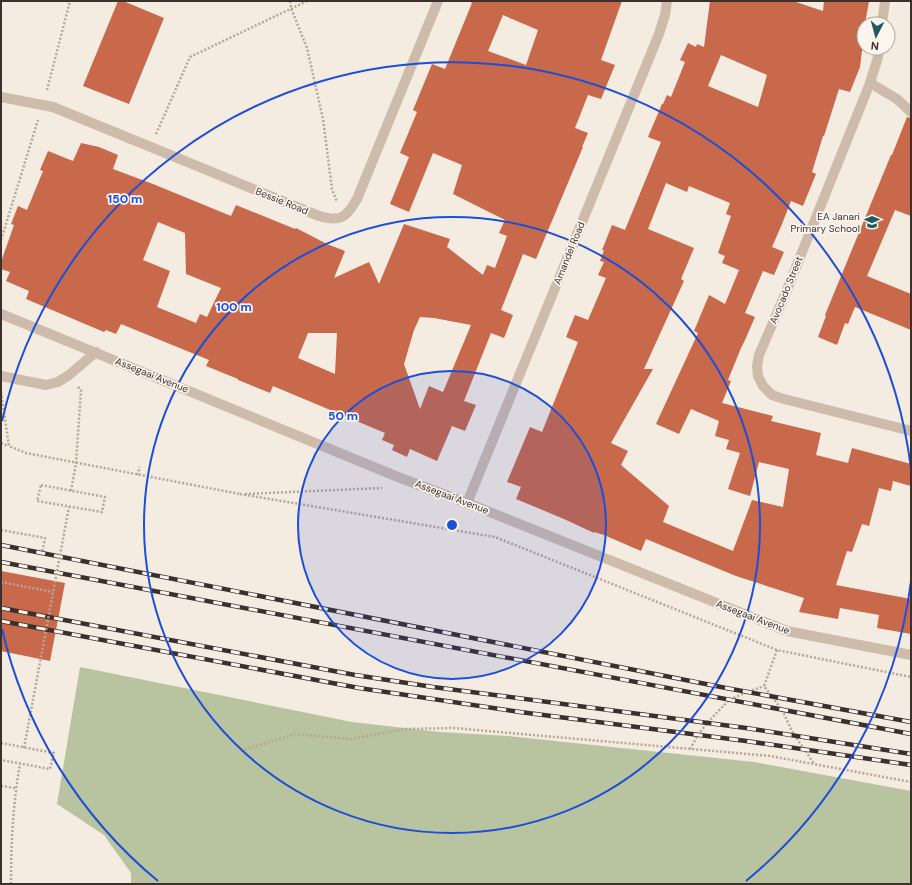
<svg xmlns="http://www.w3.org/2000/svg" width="912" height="885" viewBox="0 0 912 885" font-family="'DM Sans',sans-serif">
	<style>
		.green { fill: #b8c4a0 }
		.building { fill: #c8694b; fill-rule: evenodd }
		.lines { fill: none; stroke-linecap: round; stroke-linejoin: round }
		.path { stroke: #b9a596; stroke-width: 2.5; stroke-dasharray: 2 2; stroke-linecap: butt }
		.service { stroke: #cdbbac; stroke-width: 10 }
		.minor { stroke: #cdbbac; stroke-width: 10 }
		.rail-casing { stroke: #3b302b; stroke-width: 4.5 }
		.rail { stroke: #fbf5ee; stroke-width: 3; stroke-dasharray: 9; stroke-linecap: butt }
		.path-bridge { stroke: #b9a596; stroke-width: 2.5; stroke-dasharray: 2 2; stroke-linecap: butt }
		.ring { fill: none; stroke: #1d4ed8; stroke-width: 2 }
		.labels { text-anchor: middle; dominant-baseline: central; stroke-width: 3.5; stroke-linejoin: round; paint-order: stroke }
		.street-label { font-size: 10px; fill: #3b302b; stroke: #fbf5ee }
		.poi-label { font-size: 10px; fill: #3b302b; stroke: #fbf5ee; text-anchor: end }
		.centre { fill: #1d4ed8; stroke: #fbf5ee; stroke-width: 2 }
		.ring-label { font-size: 12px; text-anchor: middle; font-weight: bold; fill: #1d4ed8; stroke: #fbf5ee; stroke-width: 3.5; stroke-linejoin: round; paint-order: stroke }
	</style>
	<rect width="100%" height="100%" fill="#f4ebe1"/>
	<polygon class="green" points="80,667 352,722 440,732 508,736 754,762 911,791 911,884 131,884 131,873 104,835 57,804"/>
	<g class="building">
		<polygon points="118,1 123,1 164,18 129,104 83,86"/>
		<path d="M469,1h153l-21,59 14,5 -14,34 -13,-4 -13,33 13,5 -6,14h1l-47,112 -13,-5 -22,56 12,5 -9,23 -13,-5 -27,68 12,4 -11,26 -13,-5 -15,35 -27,-12 -3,8 -15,-7 2,-5 -12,-5 3,-7 -112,-47 -3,7 -32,-13v-1l-32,-13 3,-6 -88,-36 -5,10 -10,-4 -2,2 -78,-33 3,-8 -23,-10 4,-9 -9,-3v-7l13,-37 -3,-1 7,-18 9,4 16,-39 -3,-1 8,-19 25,10 8,-18 18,4 19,8 -5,14 40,15 78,32 5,-11 59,24 1,-1 31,16 18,7 -11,27 35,-16 10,22 25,-60 46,15 -3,8 36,28 4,-10 8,3 12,-32 -8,-3 6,-13 -52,-26 9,-29 -29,-12 -24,59 -19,-8 19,-47 -9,-4 17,-41 -4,-2 19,-46 13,5 27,-66zM503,15l35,15 -12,35 -38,-14zM158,222l27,11 1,41 35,14 -14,29 -7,-3 -4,9 -39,-16 13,-36 -27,-11zM420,317l14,1 37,7 -28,67 -14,-6 -9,23 -16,-45 10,-34zM308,333h29l-2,41 -37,-16z"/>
		<path d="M710,1h83l30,10 1,-10h45l-4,23h-1v10l-4,33 -10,25 -11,-3 -15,47h-1l-11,36 4,2 -13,32 -12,-5 -9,23 -10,23 12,5 -10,23 -11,-4 -18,42 10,4 -10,23 -4,8 -13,32 3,1 -9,22 51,13 -2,5 50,12 -5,22 32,8 4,-15 59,16v22l-18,-5 -2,10 -12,-3 -10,38 -7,-2 -10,28 -5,-1 -11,34 75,14v35l-34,-6 2,-13 -39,-7 -2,11 -39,-7 5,-14 -68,-22 -90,-37 -5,12 -37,-16 -10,-3v1l-30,-14 -48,-20 5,-12 -14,-5 23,-55 12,5 36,-90 -12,-5 9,-22 13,5 18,-42 -8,-3 6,-13 -4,-1 4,-11h-2l10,-25 13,5 36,-88 -13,-5 14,-33h1l4,-9 4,2 14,-35 -5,-2 8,-17 8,4 1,-3 7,3zM721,55l46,20 -9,32 -50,-21zM666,183l21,9 2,-6 41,17 -4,11 5,2 -13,37 7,3 -3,7 17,7 -14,34 -16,-9 -15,36 4,2 -42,91 23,10 12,-25 28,12 -4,15 14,4 -3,9 14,4 -12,36 22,7 9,-34 30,7 -6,38 -31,-7 -19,51 -70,-29 6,-16 -48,-41 7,-14 -17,-8 42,-74h-9l40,-88 -3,-2 13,-31 -46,-19z"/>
		<polygon points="907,117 911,118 911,216 895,210 867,276 911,294 911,330 855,307 848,324 845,323 837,345 818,337 826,316 825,315 891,155 892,155"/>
		<polygon points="1,571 65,583 50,661 1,651"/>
	</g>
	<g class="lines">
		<g class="path">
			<polyline points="290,1 291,8 307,48 323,119 332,189 337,202"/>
			<polyline points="47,90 70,1"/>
			<polyline points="156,134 190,57 307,1"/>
			<polyline points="1,240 38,120"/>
			<polyline points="1,392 9,446 26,453 240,494"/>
			<polyline points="1,443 8,446"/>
			<polyline points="137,475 140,467"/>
			<polygon points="41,485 105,497 102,512 37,501"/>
			<polyline points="71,491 76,463 81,390 78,387"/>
			<polyline points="240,494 495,537 777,650 911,677"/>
			<polyline points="245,494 382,488"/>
			<polyline points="1,530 45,538 42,553"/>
			<polyline points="1,582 53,592"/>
			<polyline points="777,650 764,686 782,710 794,735 805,750 814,764"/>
			<polyline points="1,743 54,753 50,769 1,760"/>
			<polyline points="690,749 698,735 707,723 729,700 747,692 764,686"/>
			<polyline points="241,751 295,734 351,739 404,729 454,728 770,756 911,782"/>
			<polyline points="1,786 15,788"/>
			<path d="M11,884c0,-40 2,-81 9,-120"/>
		</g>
		<g class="service">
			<polyline points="870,83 897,99 911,112"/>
			<polyline points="1,376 46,385 58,382 69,375 96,352"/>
		</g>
		<g class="minor">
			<polyline points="882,24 885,1"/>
			<polyline points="879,48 878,57 870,83 784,297 759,355 757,366 758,376 763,386 772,395 784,399 911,431"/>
			<path d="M1,97l52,10 266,109c22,6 27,2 38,-17l81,-198"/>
			<polyline points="1,314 398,477 467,503 787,631 911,655"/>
			<polyline points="467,503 659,34 665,15 667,1"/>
		</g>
		<g class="rail-casing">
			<g id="rail">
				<polyline points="1,545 726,688 911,722"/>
				<polyline points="1,562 911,734"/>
				<polyline points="1,608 355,675 433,687 746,728 911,754"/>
				<polyline points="1,621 359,688 520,712 746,741 911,765"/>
			</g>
		</g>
		<use href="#rail" class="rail"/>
		<polyline class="path-bridge" points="24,748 69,507"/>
	</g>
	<circle cx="452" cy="525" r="154" fill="#1d4ed8" fill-opacity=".12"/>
	<g class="ring">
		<circle cx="452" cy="525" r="154"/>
		<circle cx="452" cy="525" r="308"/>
		<path d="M911 581A462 462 0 0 1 746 881M158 881A462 462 0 0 1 2 629M2 421A462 462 0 0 1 911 469"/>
	</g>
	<defs>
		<g id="school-bare" transform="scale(1.2)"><path d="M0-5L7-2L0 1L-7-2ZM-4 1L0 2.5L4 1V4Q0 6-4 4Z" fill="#1f5a5e" stroke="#fbf5ee" stroke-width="2.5" paint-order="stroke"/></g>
	</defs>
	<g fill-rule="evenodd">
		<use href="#school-bare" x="872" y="222"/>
	</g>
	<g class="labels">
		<g class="street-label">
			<text transform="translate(282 201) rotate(22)">Bessie Road</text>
			<text transform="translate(569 253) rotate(-68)">Amandel Road</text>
			<text transform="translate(786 290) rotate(-68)">Avocado Street</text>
			<text transform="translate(152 375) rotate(22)">Assegaai Avenue</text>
			<text transform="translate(452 497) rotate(21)">Assegaai Avenue</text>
			<text transform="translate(753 617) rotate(21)">Assegaai Avenue</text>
		</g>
		<g class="poi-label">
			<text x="860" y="216">EA Janari<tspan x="860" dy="12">Primary School</tspan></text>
		</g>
	</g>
	<circle cx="452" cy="525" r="6" class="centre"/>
	<g class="ring-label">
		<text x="125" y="203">150 m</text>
		<text x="234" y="311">100 m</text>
		<text x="343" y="420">50 m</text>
	</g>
	<rect width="912" height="885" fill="none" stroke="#3b302b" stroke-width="4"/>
	<g transform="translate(876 36) rotate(186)"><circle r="19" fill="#fbf5ee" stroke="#aea6a0"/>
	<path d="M0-3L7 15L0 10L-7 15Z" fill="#1f5a5e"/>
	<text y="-6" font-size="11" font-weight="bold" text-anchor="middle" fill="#3b302b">N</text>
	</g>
</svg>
